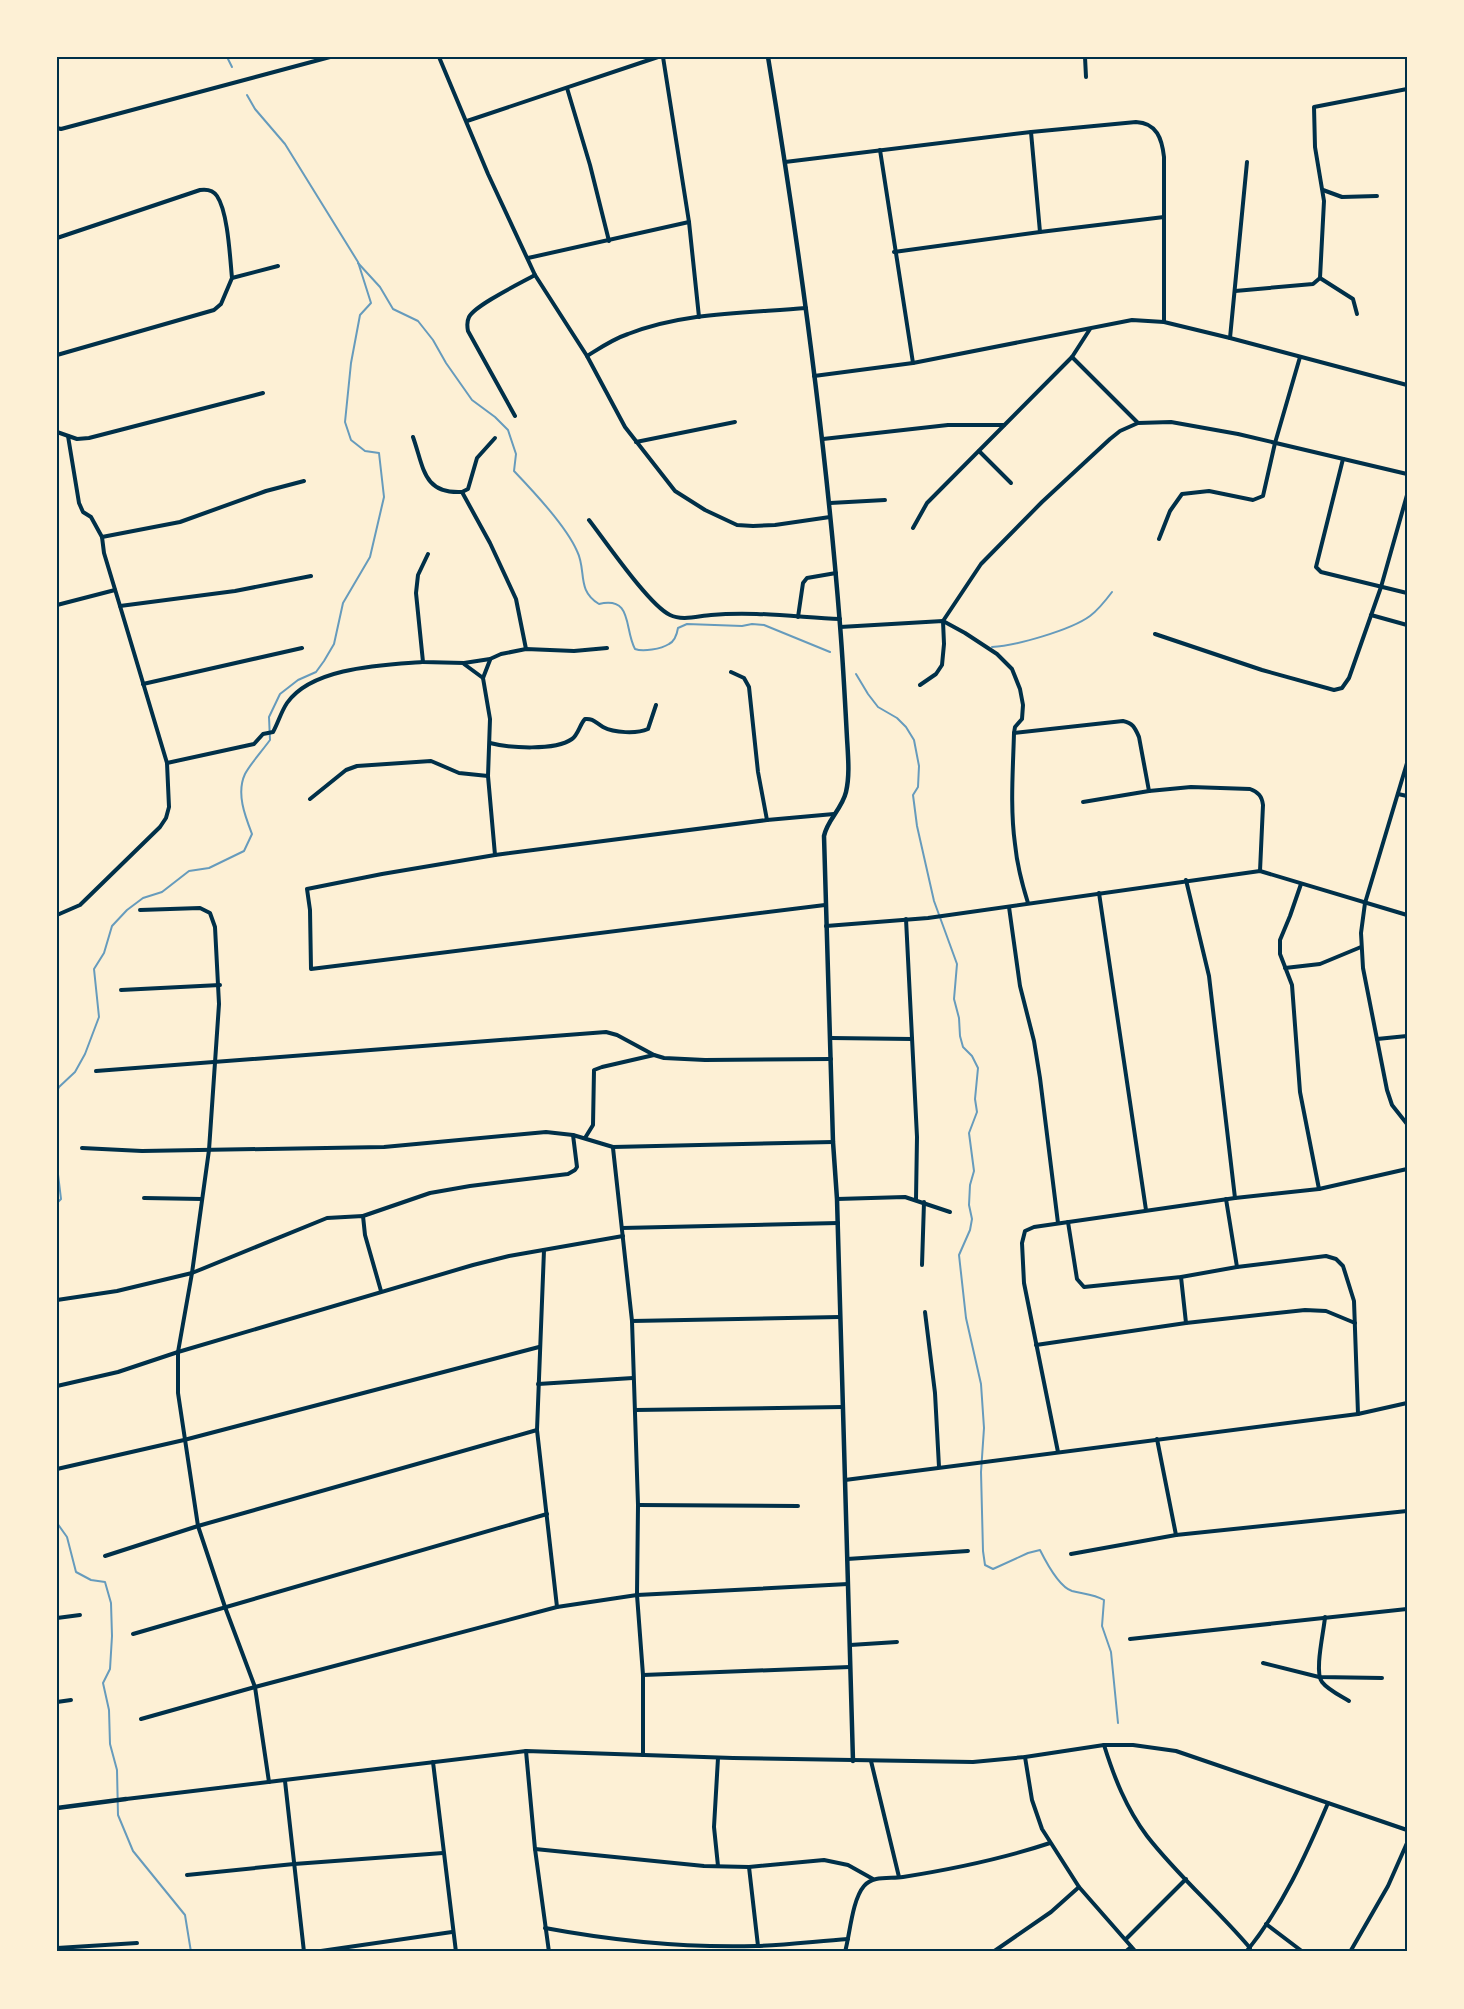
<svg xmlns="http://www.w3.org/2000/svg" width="1464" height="2009" viewBox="0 0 1464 2009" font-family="'Crimson Pro',serif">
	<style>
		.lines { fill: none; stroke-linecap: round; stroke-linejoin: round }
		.stream { stroke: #669bbc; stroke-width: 2 }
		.minor { stroke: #003049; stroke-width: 4 }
		.tertiary { stroke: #003049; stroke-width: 4.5 }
		.neatline { fill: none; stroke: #003049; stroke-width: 2 }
	</style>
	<rect width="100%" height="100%" fill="#fdf0d5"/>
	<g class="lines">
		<g class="stream">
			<polyline points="227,57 232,67"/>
			<path d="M358,263l22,24 13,22 25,12 15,19 13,23 26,37 23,17 13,13 8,24 -2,17c19,20 52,55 63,80 10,20 -1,39 22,53 34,-8 25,25 36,45 8,3 26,0 34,-5 6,-3 8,-10 9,-16l9,-4 55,2 10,-2 12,1 66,27"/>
			<path d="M992,647c23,-1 79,-17 98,-31 8,-6 16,-16 22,-24"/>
			<path d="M856,674l12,20 10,13 19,11 9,9 8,13 5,26 -1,21 -5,8 4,31 17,75 23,63 -3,35 5,19 1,18 3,11 9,9 6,12 -3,31 2,13 -8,21 5,38 -4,14 -1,20 3,14 -2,11 -11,25 7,63 15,66 3,44 -3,44 2,79 2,14 8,4 35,-16 12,-3c6,12 19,37 32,41 12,3 22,3 32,9l-2,26 9,26 7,71"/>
			<path d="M57,1091l2,-4 16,-15 10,-18 14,-37 -5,-48 10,-16 8,-27 15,-16 16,-12 19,-6 27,-21 20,-3 35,-17 8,-17c-7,-18 -16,-41 -7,-60 6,-11 17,-23 25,-34l-1,-23 11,-23 18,-14 18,-8 8,-11 10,-17 9,-41 27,-46 14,-60 -5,-44 -14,-2 -14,-11 -6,-18 6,-59 9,-48 11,-12 -13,-41 -73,-118 -30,-35 -8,-14"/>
			<polyline points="57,1166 61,1199 57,1203"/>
			<polyline points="57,1523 67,1537 76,1572 91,1580 105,1582 111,1603 112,1636 110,1669 103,1683 109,1710 110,1744 117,1770 118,1815 133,1851 185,1915 191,1952"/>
		</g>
		<g class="minor">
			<polyline points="439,57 488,174 535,275 587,356 625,427 675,491 705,510 737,525 753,526 775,525 830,517"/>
			<polyline points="663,57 689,222 699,317"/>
			<polyline points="1085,57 1086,77"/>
			<polyline points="567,88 590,165 609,241"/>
			<polyline points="467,121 658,57"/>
			<polyline points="57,128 61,129 330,57"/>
			<polyline points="1031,132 1040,232"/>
			<polyline points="880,150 913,363"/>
			<path d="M785,162l246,-30 105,-10c21,1 26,17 28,35v165"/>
			<polyline points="1323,190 1342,197 1377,196"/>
			<path d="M57,238l143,-48c7,-1 13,0 17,6 11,16 13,62 15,82"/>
			<polyline points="894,252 1040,232 1164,217"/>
			<polyline points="528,258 689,222"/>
			<polyline points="1320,278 1353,299 1357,314"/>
			<polyline points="1235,291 1313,284 1320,278 1324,201 1315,147 1314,107 1407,89"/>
			<polyline points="1230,338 1247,162"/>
			<polyline points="57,355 214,310 221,304 232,278 278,266"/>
			<path d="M587,356c13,-8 26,-17 41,-22 55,-22 119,-21 178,-26"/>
			<polyline points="1072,357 1138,423"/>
			<polyline points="814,376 913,363 1132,320 1164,322 1230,338 1407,385"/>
			<path d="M515,416l-47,-85c-1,-5 -1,-10 1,-14 6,-12 52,-34 66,-42"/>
			<polyline points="57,432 77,439 89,438 263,393"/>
			<path d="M413,437c11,31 10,57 49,55l28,51 26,56 10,50"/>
			<polyline points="823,439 948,425 1004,425"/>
			<polyline points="636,442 735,422"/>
			<polyline points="979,451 1011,483"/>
			<polyline points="1343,459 1316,567 1321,572 1407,593"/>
			<polyline points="462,492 468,489 477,458 495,438"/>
			<polyline points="830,503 885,500"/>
			<path d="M589,520c17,22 60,85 81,95 12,6 28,1 41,0 42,-4 86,2 129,4"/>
			<polyline points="913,528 927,503 1072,357 1090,329"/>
			<polyline points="102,537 180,522 266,491 304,481"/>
			<polyline points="1159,539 1170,511 1182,494 1209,491 1253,500 1263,496 1275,443 1300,357"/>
			<polyline points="428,554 418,575 416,593 423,662 464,663 490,659 501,654 526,649 574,651 607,648"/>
			<polyline points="57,605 115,590"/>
			<polyline points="120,606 235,591 311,576"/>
			<polyline points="1371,615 1407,625"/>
			<polyline points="798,617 803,583 807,578 836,573"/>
			<path d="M840,627l103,-6 22,12 32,21 15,15 8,20 3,16 -1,14 -7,8 -1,6c-1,37 -4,75 1,111 2,21 7,40 13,59"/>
			<polyline points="1155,634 1262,670 1334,690 1342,688 1349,678 1381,587 1407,495"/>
			<polyline points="490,660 483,678 490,719 488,776 495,855"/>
			<polyline points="464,664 483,678"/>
			<polyline points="731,672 744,678 749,687 758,772 767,820"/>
			<polyline points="143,684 302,648"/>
			<polyline points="920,685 936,674 942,665 944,644 943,621 981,564 1042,502 1110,439 1120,431 1138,423 1171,422 1238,434 1407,474"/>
			<path d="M1014,733l109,-12c10,2 12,7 16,16l10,54"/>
			<path d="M490,743c19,5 65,8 82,-4 6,-4 8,-15 13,-20 8,-1 11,4 18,8 11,6 34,7 45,2l8,-24"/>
			<path d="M167,763l87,-19 9,-10 10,-2c5,-9 8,-20 14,-29 25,-36 96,-38 135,-41"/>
			<polyline points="1407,763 1365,903 1361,933 1363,968 1387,1090 1392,1105 1407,1124"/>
			<polyline points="1398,794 1407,796"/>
			<polyline points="310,799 346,770 357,766 431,761 459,773 488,776"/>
			<path d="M1083,802l66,-11 42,-4 59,2c8,3 12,7 13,16l-3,66"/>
			<polyline points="1186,880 1209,976 1235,1198"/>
			<polyline points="1301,884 1290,916 1280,940 1280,954 1292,985 1300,1092 1319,1189"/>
			<polyline points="1099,893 1146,1210"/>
			<path d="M825,905c-171,20 -342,44 -514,64l-1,-59 -3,-21 75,-15 113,-19 272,-35 67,-6"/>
			<polyline points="1009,907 1020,986 1034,1041 1040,1078 1058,1223"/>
			<polyline points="140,910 200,908 210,913 215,927 219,1004 209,1150 192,1273 178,1352 178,1393 198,1526 225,1607 255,1687 269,1782"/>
			<polyline points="57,915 80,905 160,827 166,818 169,807 167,763 120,606 104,553 102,537 91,517 83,512 79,503 68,436"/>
			<polyline points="906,919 917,1137 916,1199"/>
			<polyline points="826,926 928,918 1260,871 1407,915"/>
			<polyline points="1285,968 1320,964 1361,947"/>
			<polyline points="121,990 220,985"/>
			<polyline points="831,1038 912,1039"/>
			<polyline points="1377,1039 1407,1036"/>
			<polyline points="96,1071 606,1032 617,1035 654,1055 664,1058 705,1060 831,1059"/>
			<polyline points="585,1138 593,1125 594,1070 602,1067 654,1055"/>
			<polyline points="82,1148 142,1151 384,1147 546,1132 573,1135 613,1147 833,1142"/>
			<polyline points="613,1148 632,1321 638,1505 637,1595 643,1675 643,1755"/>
			<polyline points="144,1198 202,1199"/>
			<polyline points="837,1199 905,1197 950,1212"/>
			<polyline points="1226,1199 1237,1267"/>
			<polyline points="363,1216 430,1193 470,1186 568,1174 575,1170 577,1167 573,1135"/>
			<polyline points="1068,1222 1077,1279 1084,1287 1181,1277 1237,1267 1326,1256 1336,1259 1343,1266 1354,1301 1358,1414"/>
			<polyline points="622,1228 838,1223"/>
			<polyline points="544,1250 537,1430 557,1607"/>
			<polyline points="922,1265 924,1202"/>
			<polyline points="1181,1277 1186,1323"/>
			<polyline points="57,1300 117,1291 192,1273 327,1218 363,1216 365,1235 381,1291"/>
			<polyline points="925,1312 935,1393 939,1467"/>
			<polyline points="632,1321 840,1317"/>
			<polyline points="1036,1345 1186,1323 1305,1310 1326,1311 1355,1323"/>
			<polyline points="538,1384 633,1378"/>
			<polyline points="57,1386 118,1372 178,1352 473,1265 509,1256 623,1236"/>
			<polyline points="635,1410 843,1407"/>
			<polyline points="1157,1439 1176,1535"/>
			<polyline points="1058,1452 1024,1283 1022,1243 1025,1231 1034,1227 1235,1198 1319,1189 1407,1169"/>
			<polyline points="57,1469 184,1440 539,1347"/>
			<polyline points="845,1480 1358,1414 1407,1403"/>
			<polyline points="638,1505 798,1506"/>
			<polyline points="1071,1554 1176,1535 1407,1511"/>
			<polyline points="105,1556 198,1526 537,1430"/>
			<polyline points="847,1559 968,1551"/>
			<path d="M1325,1617c-1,14 -11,55 -3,65 6,8 19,14 27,19"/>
			<polyline points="57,1618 80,1615"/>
			<polyline points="133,1634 547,1514"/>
			<polyline points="1130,1639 1407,1609"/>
			<polyline points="850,1645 897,1642"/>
			<polyline points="1263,1663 1319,1677 1382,1678"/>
			<polyline points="643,1675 850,1667"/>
			<polyline points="57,1702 71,1700"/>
			<polyline points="141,1719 255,1687 557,1607 637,1595 848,1584"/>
			<path d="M1104,1745c10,32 22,63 43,91 31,40 70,73 103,112"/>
			<polyline points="526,1751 535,1849 549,1952"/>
			<polyline points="1025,1757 1032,1800 1042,1829 1079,1887 1136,1952"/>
			<polyline points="871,1761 899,1877"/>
			<polyline points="433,1762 456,1952"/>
			<polyline points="285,1781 304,1952"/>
			<polyline points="126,1799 526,1751 733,1758 973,1762 1025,1757 1104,1745 1133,1745 1176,1751 1407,1830"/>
			<polyline points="535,1849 704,1866 749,1867 824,1860 848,1865 873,1879"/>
			<polyline points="718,1866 714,1827 718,1758"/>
			<polyline points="749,1867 758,1946"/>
			<polyline points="187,1875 294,1864 443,1853"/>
			<polyline points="1266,1924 1303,1952"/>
			<path d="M545,1928c70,13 140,20 211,18 31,-1 62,-5 92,-7"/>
			<polyline points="1126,1939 1186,1879"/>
			<polyline points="57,1948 137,1943"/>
			<polyline points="314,1952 452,1932"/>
			<path d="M845,1952c5,-18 7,-52 19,-66 9,-11 26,-7 39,-9 50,-8 99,-18 147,-34"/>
			<polyline points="993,1952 1051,1912 1079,1887"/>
			<polyline points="1125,1952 1131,1947"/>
			<path d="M1246,1952c36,-44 60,-97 82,-149"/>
			<polyline points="1350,1952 1388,1886 1407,1843"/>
		</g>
		<g class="tertiary">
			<path d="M768,57c31,188 57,377 72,568 3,37 5,75 7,113 1,18 3,37 -1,54 -4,17 -19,28 -22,44l9,306 4,57 16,562"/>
			<polyline points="57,1808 126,1799"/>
		</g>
	</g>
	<rect width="1464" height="2009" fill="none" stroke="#fdf0d5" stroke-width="117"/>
	<rect x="58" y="58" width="1348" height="1892" class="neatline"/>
</svg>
